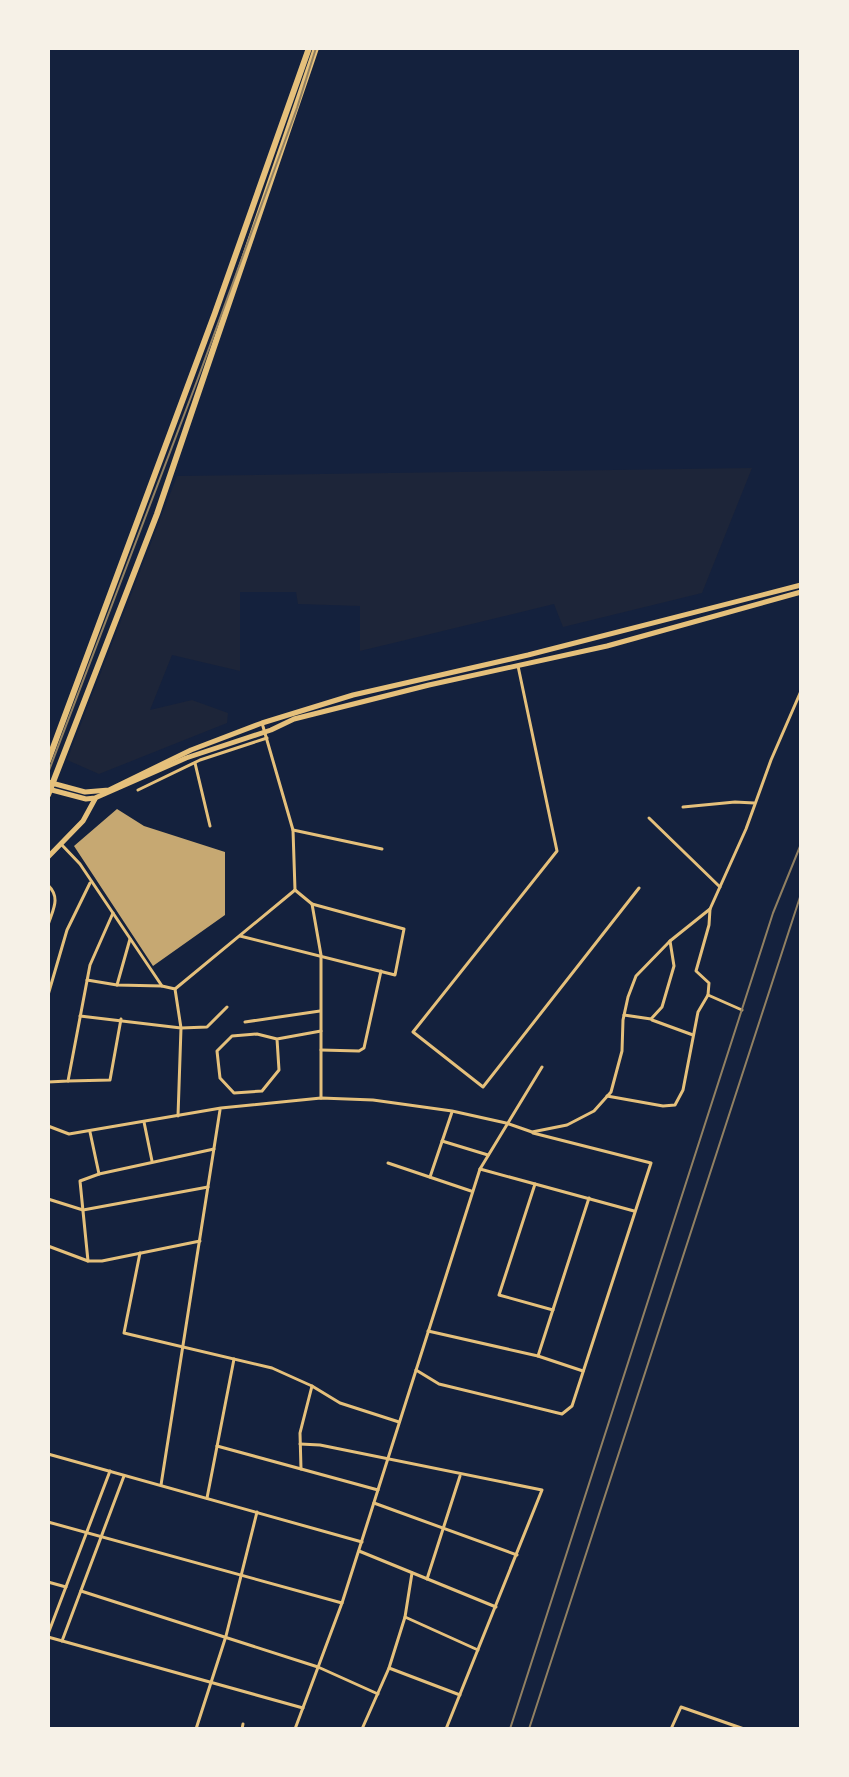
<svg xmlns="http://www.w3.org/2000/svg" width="849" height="1777" viewBox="0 0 849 1777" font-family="Commissioner,sans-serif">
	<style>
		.green { fill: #1d2539 }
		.building { fill: #c6a872 }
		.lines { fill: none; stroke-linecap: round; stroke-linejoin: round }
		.minor { stroke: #e5c07b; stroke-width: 3 }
		.secondary { stroke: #e5c07b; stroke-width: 5 }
		.trunk { stroke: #e5c07b; stroke-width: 6 }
		.rail { stroke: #918062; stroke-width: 2 }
	</style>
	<rect width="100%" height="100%" fill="#14213d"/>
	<polygon class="green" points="752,468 702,593 563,627 554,604 360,651 360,606 298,604 296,592 240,592 240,671 172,655 150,710 192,700 228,713 227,723 99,774 67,760 177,476"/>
	<polygon class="building" points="117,809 144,826 225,852 225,915 153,966 74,846"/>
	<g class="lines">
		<g class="minor">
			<polyline points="518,666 557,851 413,1032 483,1087 639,888"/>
			<polyline points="262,723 293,830 295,890"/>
			<polyline points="195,763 210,826"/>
			<polyline points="138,790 200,760 267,738"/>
			<polyline points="683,807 735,802 754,803"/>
			<polyline points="649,818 720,887"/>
			<polyline points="293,830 382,849"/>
			<polyline points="61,844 80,864 162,986 175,989 181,1028 207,1027 227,1007"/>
			<path d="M48,885c13,13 5,24 0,40"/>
			<polyline points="312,904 321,955 321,1098"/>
			<polyline points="710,909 709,925 696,971 709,983 708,995 742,1010"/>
			<polyline points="240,936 395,975 404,929 312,904 295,890"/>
			<polyline points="87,980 117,985 162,986"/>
			<polyline points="117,985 130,939"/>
			<polyline points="175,989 295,890"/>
			<polyline points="48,995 67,930 90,883"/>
			<polyline points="624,1015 651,1019 662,1007 674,966 670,941"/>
			<polyline points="80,1016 181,1028 178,1116"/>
			<polyline points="652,1020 693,1035"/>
			<polyline points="245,1022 320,1011"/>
			<polyline points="277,1039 279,1070 262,1091 234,1093 220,1078 217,1051 232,1036 257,1034 277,1039 321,1031"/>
			<polyline points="321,1050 359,1051 364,1048 381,971"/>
			<polyline points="68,1081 110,1080 121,1019"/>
			<polyline points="48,1082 68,1081 90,965 113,913"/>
			<polyline points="607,1096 663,1106 675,1105 683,1090 698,1012 708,995"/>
			<polyline points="144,1122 152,1161"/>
			<polyline points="48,1126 69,1134 221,1108 321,1098 373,1100 452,1111 506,1123 532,1132 567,1125 594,1111 611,1092 622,1051 623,1020 628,997 636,976 670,941 710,909 746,829 771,760 801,691"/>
			<polyline points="90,1132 99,1174"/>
			<polyline points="442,1141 488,1155"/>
			<polyline points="388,1163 471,1191"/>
			<polyline points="480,1169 634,1211"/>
			<polyline points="430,1177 452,1112"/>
			<polyline points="535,1184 499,1295 553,1310"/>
			<polyline points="48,1199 83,1210 208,1187"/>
			<polyline points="48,1246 88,1261 102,1261 200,1241"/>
			<polyline points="140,1253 124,1333 272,1368 312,1386 340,1403 399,1422"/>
			<polyline points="88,1261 80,1181 99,1174 214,1149"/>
			<polyline points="428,1331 538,1356 583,1371"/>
			<polyline points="538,1356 589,1198"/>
			<polyline points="416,1370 439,1384 562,1414 572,1406 651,1163 533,1133"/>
			<polyline points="300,1444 320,1445 542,1490 446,1729"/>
			<polyline points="217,1446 378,1490"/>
			<polyline points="48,1454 362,1542"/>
			<polyline points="301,1469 300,1433 312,1386"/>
			<polyline points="161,1485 220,1110"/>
			<polyline points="207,1498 234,1359"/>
			<polyline points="374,1503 517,1555"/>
			<polyline points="48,1522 342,1603"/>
			<polyline points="359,1551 496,1607"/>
			<polyline points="427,1579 460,1476"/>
			<polyline points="48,1582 66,1587"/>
			<polyline points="81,1591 318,1667 378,1694"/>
			<polyline points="405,1617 478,1650"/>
			<polyline points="48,1634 110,1471"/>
			<polyline points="48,1637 303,1708"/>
			<polyline points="62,1641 124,1476"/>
			<polyline points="389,1668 460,1695"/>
			<polyline points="196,1729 226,1636 257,1512"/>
			<polyline points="242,1729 243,1724"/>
			<polyline points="295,1729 342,1603 480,1169 542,1067"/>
			<polyline points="362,1729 389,1668 405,1617 412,1573"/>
			<polyline points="671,1729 681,1707 744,1729"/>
		</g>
		<g class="secondary">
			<polyline points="48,782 85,792 109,790 191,750 262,723 353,695 528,655 801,585"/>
			<polyline points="48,789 86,799 95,798 186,758 271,730 294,719 429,685 607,646 801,592"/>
			<polyline points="48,857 83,821 95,799"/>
		</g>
		<g class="trunk">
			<polyline points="48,761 215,313 309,48"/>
			<polyline points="48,795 157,514 316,48"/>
		</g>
		<g class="rail">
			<polyline points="48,773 197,381 297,108 316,48"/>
			<polyline points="510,1729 773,913 801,844"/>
			<polyline points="529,1729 801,894"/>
		</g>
	</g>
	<rect width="849" height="1777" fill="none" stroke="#f6f1e7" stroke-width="100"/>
</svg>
